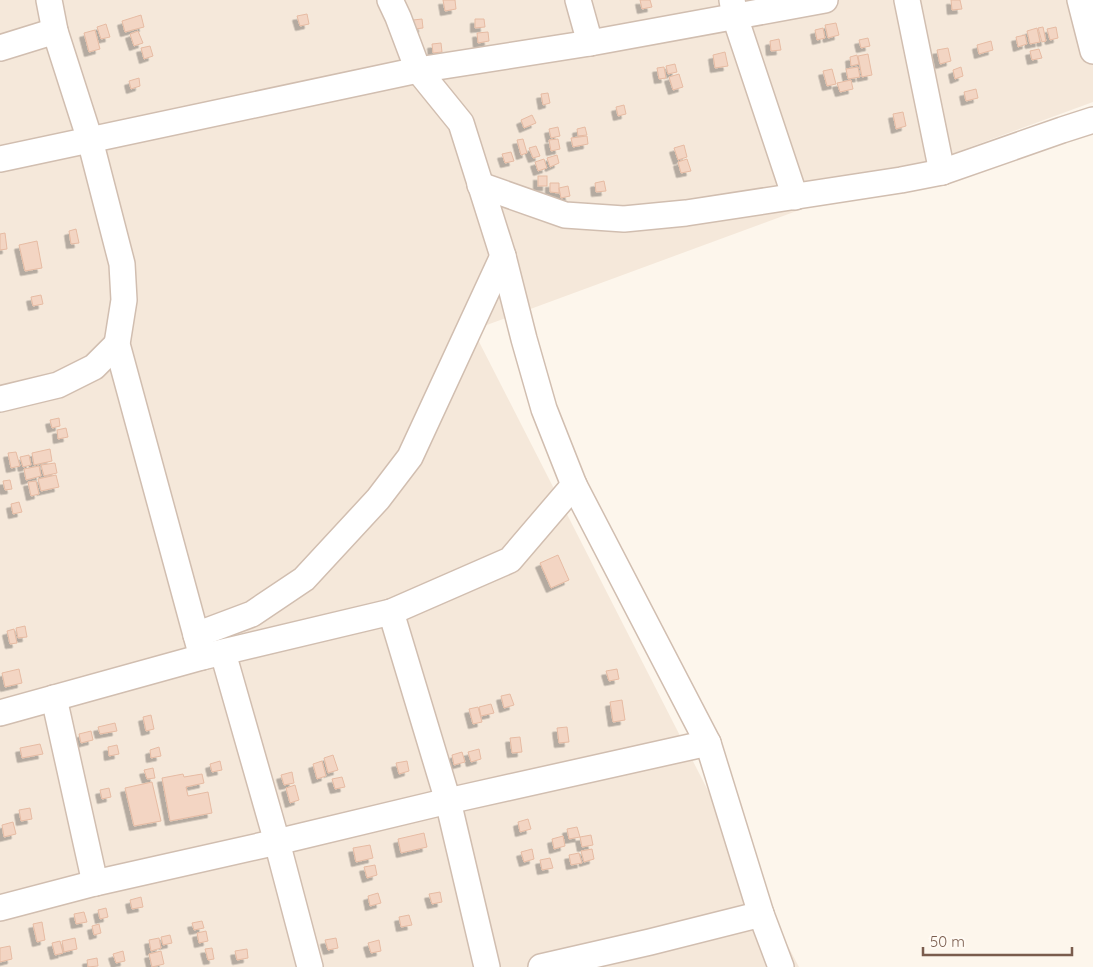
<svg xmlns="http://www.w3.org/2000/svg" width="1093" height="967" viewBox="0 0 1093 967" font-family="Quicksand,sans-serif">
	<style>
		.residential { fill: #f5e8da }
		.building { fill: #f3d5c3; stroke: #e6bba3; filter: url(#shadow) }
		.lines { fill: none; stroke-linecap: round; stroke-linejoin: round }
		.minor-casing { stroke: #d1beb0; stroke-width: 28 }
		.minor { stroke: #fff; stroke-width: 25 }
	</style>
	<defs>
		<filter id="shadow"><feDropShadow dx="-4.5" dy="4.5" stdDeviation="0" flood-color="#0004"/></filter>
	</defs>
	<rect width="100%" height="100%" fill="#fdf6ec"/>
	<polygon class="residential" points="0,0 1093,0 1093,102 473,330 774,920 799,967 0,967"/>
	<g class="building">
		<polygon points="443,0 455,0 456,9 445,11"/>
		<polygon points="640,0 650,0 652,7 642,9"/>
		<polygon points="951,0 960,0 962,9 952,10"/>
		<polygon points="307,14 309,24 300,26 297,16"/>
		<polygon points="141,15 144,27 125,32 122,21"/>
		<polygon points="422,19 423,28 415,29 413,20"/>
		<polygon points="475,19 484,19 485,27 475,28"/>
		<polygon points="836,23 839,35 828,38 825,25"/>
		<polygon points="106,24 110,37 101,39 97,27"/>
		<polygon points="1043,27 1046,41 1042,42 1038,28"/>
		<polygon points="1056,27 1058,38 1050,40 1047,29"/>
		<polygon points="823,28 825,38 817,40 815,30"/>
		<polygon points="1037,28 1040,42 1030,44 1027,31"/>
		<polygon points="95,30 100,49 89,52 84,33"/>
		<polygon points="138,31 143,43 134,46 130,34"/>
		<polygon points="488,32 489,41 478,43 477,33"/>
		<polygon points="1025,35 1027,44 1018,47 1016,37"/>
		<polygon points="868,38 870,46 861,48 859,40"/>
		<polygon points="779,39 781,50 771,51 770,41"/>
		<polygon points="991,41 993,50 979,54 977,45"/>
		<polygon points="441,43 442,52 433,53 432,44"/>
		<polygon points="150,46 153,56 144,59 141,48"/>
		<polygon points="948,48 951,61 940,64 937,50"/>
		<polygon points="1039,49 1042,58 1032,60 1030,51"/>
		<polygon points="725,52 728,66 715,68 713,55"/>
		<polygon points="868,54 872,75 862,77 858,56"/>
		<polygon points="857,55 859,64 851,66 850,57"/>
		<polygon points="675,64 677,72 668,74 666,66"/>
		<polygon points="664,67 666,78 659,79 657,68"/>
		<polygon points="858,67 860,77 848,79 846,69"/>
		<polygon points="961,67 963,76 955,79 953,70"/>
		<polygon points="832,69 836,84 827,86 823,71"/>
		<polygon points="679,74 683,87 673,90 669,77"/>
		<polygon points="139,78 140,86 131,89 129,81"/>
		<polygon points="851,80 853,89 840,92 837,83"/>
		<polygon points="976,89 978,98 966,101 964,92"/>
		<polygon points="548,93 550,103 543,105 541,94"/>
		<polygon points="624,105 626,114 618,116 616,107"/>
		<polygon points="903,112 906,126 896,129 893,114"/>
		<polygon points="532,115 536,123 524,128 521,120"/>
		<polygon points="558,127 560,136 551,138 549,129"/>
		<polygon points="585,127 587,135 578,136 577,129"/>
		<polygon points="587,136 588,144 573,147 571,138"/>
		<polygon points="523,139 527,153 521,155 517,140"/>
		<polygon points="558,139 560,149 551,151 549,140"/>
		<polygon points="684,145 687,157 678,160 674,148"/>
		<polygon points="536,146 540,156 533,158 529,148"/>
		<polygon points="511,152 514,161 505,163 502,154"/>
		<polygon points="557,155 559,163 550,167 547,158"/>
		<polygon points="544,159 547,168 538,171 535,162"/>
		<polygon points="687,159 691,171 681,173 678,162"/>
		<rect x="538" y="176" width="9" height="10"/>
		<polygon points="604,181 606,191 596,192 595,183"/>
		<polygon points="550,183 559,183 559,193 550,192"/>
		<polygon points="568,186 570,196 561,198 559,188"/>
		<polygon points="76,229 79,243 71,244 69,231"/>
		<polygon points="5,233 7,249 0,250 0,234"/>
		<polygon points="37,241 42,268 25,271 19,245"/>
		<polygon points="41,295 43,304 33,306 31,297"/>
		<polygon points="59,418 60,426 52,428 50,420"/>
		<polygon points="66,428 68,437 58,439 57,430"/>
		<polygon points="50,449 52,461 34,465 32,453"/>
		<polygon points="16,452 20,466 11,468 8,453"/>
		<polygon points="29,455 31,465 23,467 20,457"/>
		<polygon points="55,463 57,473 44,476 41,465"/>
		<polygon points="39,466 41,476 26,480 24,469"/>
		<polygon points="56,475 59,487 41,491 38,479"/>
		<polygon points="10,480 12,489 5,490 3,481"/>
		<polygon points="36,481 39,494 31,496 28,482"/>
		<polygon points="19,502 22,512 13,514 11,504"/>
		<polygon points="558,555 569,580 551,588 540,563"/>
		<polygon points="25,626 27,637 18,638 16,628"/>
		<polygon points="14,629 17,643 10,644 7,631"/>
		<polygon points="19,669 22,683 5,687 2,673"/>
		<polygon points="617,669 619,679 609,681 606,671"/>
		<polygon points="510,694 514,705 504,708 501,696"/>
		<polygon points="622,700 625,720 613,722 610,702"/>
		<polygon points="491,704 494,713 481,716 479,707"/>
		<polygon points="478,707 482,722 473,724 469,709"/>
		<polygon points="151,715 154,729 146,731 143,717"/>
		<polygon points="115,723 117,731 100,734 98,727"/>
		<polygon points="567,727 569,742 559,743 557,728"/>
		<polygon points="91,731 93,740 81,743 79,734"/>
		<polygon points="520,737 522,752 512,753 510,738"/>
		<polygon points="40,744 43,754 22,758 20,748"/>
		<polygon points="117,745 119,754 109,756 108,747"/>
		<polygon points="159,747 161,756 151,758 150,750"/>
		<polygon points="479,749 481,759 471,762 468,752"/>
		<polygon points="462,752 465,762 454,765 452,755"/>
		<polygon points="333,755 338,770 328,773 324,758"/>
		<polygon points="220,761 222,770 212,772 210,764"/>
		<polygon points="322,761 326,776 317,779 313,764"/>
		<polygon points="407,761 409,771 399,774 396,763"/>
		<polygon points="153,768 155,778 147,779 144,770"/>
		<polygon points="292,772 294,783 284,785 281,775"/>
		<polygon points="183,774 184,777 202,774 204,783 186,787 188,796 208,792 212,813 170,821 162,778"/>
		<polygon points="342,777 345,787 335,789 332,779"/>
		<polygon points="152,782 161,821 134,826 125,788"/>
		<polygon points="295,785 299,800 290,803 286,788"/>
		<polygon points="109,788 111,797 102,799 100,790"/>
		<polygon points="30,808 32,819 21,821 19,810"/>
		<polygon points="528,819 531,829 520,832 518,822"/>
		<polygon points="13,822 16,834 4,837 2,825"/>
		<polygon points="577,827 580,837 569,839 567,829"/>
		<polygon points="424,833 427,847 401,853 398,839"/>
		<polygon points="591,835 593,845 582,847 580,837"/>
		<polygon points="563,836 565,846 554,849 552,839"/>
		<polygon points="370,845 373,858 356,862 353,848"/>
		<polygon points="532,849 534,859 524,862 521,852"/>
		<polygon points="592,849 594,859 584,862 581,851"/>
		<polygon points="579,853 582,863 571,865 569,855"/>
		<polygon points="550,858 553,868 542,870 540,860"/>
		<polygon points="375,865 377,875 367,878 364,867"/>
		<polygon points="440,892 442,902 432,904 429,894"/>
		<polygon points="378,893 381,903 370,906 368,896"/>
		<polygon points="141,897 143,907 132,909 130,900"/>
		<polygon points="106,908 108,917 100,919 98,910"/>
		<polygon points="84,912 87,922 76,924 74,914"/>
		<polygon points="409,915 412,925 401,927 399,917"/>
		<polygon points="202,921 204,928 194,930 192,923"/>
		<polygon points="42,922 45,940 37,942 33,924"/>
		<polygon points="99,924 101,933 94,935 92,926"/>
		<polygon points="206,931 208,941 199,943 197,933"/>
		<polygon points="170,935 172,943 163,945 161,937"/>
		<polygon points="75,938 77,949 64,952 62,941"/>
		<polygon points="159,938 161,948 151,951 149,940"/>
		<polygon points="336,938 338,948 328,950 325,940"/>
		<polygon points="379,940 381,951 371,953 368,943"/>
		<polygon points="60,941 63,953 55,955 52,943"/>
		<polygon points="10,946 12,959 0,962 0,948"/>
		<polygon points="212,948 214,959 208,960 205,949"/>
		<polygon points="247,949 248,958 237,960 235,951"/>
		<polygon points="123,951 125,961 116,963 113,954"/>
		<polygon points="161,951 164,964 152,967 149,954"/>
		<polygon points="97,958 98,966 88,967 87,960"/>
	</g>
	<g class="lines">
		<g class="minor-casing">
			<g id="minor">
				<polyline points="49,0 55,31 90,140 122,264 124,300 117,344 202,657"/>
				<polyline points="390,0 398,17 418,70 461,123 503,256 524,339 544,409 574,485 708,743 761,914 781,967"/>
				<polyline points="578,0 590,43"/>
				<polyline points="732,0 735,17 795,197"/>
				<polyline points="907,0 942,172"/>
				<polyline points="1080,0 1093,51"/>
				<polyline points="0,48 55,31"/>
				<polyline points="0,159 418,70 590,43 825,0"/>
				<polyline points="480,185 565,215 624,219 686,213 901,180 942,172 1062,130 1093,120"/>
				<polyline points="0,399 58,385 94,367 117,344"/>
				<polyline points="391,612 448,801 487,967"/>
				<polyline points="196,635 252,614 304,579 378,499 410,457 503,256"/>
				<polyline points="223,653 277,842 310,967"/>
				<polyline points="54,698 95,883"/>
				<polyline points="0,713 202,657 391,612 510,560 574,485"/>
				<polyline points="0,908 95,883 277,842 448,801 708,743"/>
				<polyline points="541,967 650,942 761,914"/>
			</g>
		</g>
		<use href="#minor" class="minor"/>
	</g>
	<path d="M923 947v8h149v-8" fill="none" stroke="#7a5c4d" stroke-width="2.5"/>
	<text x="930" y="947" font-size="15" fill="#7a5c4d" stroke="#fffaf3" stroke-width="4" paint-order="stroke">50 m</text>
</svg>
